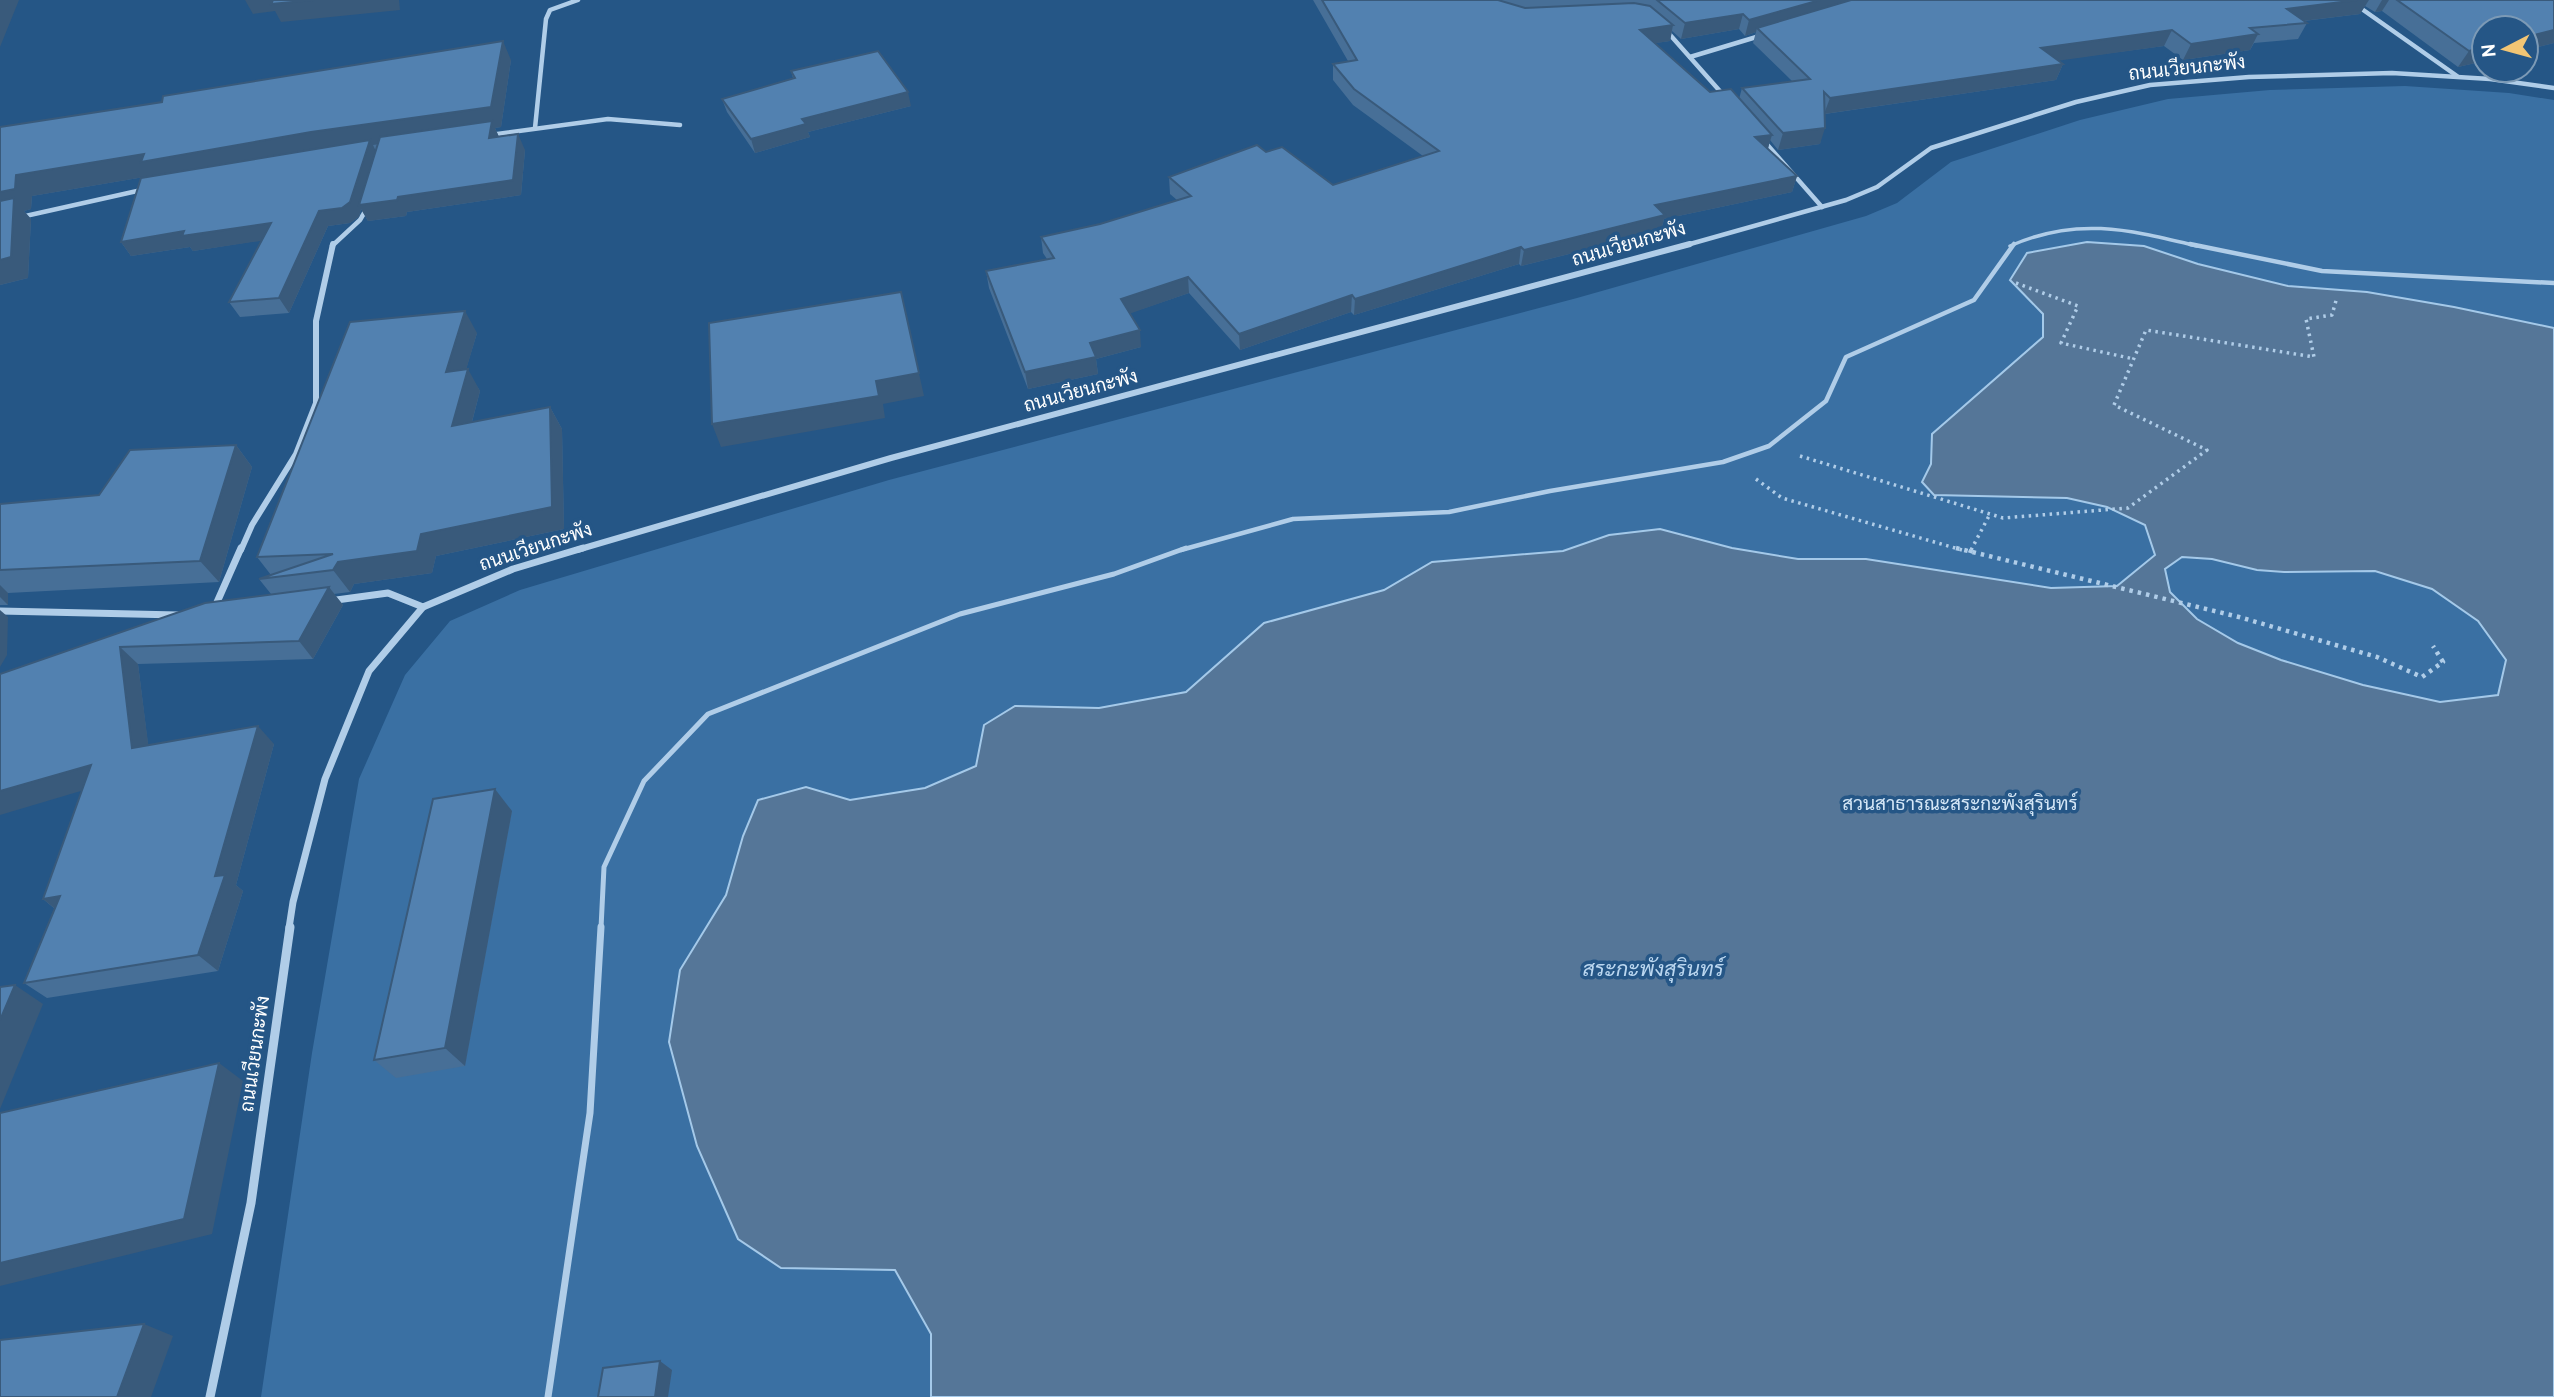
<svg xmlns="http://www.w3.org/2000/svg" width="2554" height="1397" viewBox="0 0 2554 1397" font-family="Overpass,Sarabun,sans-serif">
	<style>
		.green { fill: #3a70a3 }
		.water { fill: #557698; stroke: #a4c9e9; stroke-width: 2; fill-rule: evenodd }
		.lines { fill: none; stroke-linecap: round; stroke-linejoin: round }
		.path-far1 { stroke: #b0cde8; stroke-width: 3.5; stroke-dasharray: 2.5 4.5; stroke-linecap: butt }
		.path { stroke: #b0cde8; stroke-width: 4.5; stroke-dasharray: 3.5 5; stroke-linecap: butt }
		.service-far3 { stroke: #b0cde8; stroke-width: 3.5 }
		.service-far2 { stroke: #b0cde8; stroke-width: 4.5 }
		.service-far1 { stroke: #b0cde8; stroke-width: 5 }
		.service { stroke: #b0cde8; stroke-width: 7 }
		.minor-far3 { stroke: #b0cde8; stroke-width: 4.5 }
		.minor-far2 { stroke: #b0cde8; stroke-width: 6 }
		.minor-far1 { stroke: #b0cde8; stroke-width: 7 }
		.minor { stroke: #b0cde8; stroke-width: 9 }
		.wall { fill: #476f97; fill-rule: evenodd }
		.shaded-wall { fill: #395a7b }
		.building { fill: #5281b0; stroke: #395a7b; stroke-width: 2 }
		.labels { text-anchor: middle; dominant-baseline: central; stroke-width: 7; stroke-linejoin: round; paint-order: stroke }
		.street-label { font-size: 19px; fill: #fff; stroke: #255686 }
		.park-label { font-size: 19px; fill: #d4e6f6; stroke: #255686 }
		.water-label { font-size: 21px; font-style: italic; fill: #bbd7f0; stroke: #255686 }
	</style>
	<rect width="100%" height="100%" fill="#255686"/>
	<polygon class="green" points="2405,86 2509,93 2554,100 2554,1397 261,1397 312,1053 359,779 405,675 450,621 520,590 889,480 1577,298 1866,216 1897,203 1951,162 2080,120 2168,99 2270,90"/>
	<path class="water" d="M2087,242l57,4 54,18 90,22 79,6 87,15 100,21v1069h-1623v-63l-36,-64 -114,-2 -43,-29 -41,-93 -28,-104 11,-72 46,-75 17,-59 15,-36 48,-13 44,13 75,-12 51,-22 8,-41 31,-19 84,2 87,-16 78,-69 120,-33 48,-28 131,-11 46,-16 51,-6 72,19 66,11h68l185,29 66,-2 38,-31 -10,-30 -38,-18 -40,-9 -133,-3 -12,-13 9,-18 1,-30 111,-97v-23l-33,-34 17,-27zM2182,557l30,2 45,11 27,2 91,-1 57,18 46,32 28,39 -8,35 -58,7 -77,-17 -82,-25 -43,-17 -41,-24 -27,-27 -5,-23z"/>
	<g class="lines">
		<g class="path-far1">
			<polyline points="2016,283 2078,306 2061,343 2134,359"/>
			<polyline points="1800,456 2003,518 2128,508 2207,450 2114,405 2146,330 2314,357 2306,319 2332,315 2337,297"/>
			<polyline points="1756,479 1782,498 1962,550"/>
			<polyline points="1971,550 1990,514"/>
		</g>
		<g class="path">
			<polyline points="1956,548 2239,617 2377,657 2422,677 2443,662 2433,646"/>
			<polyline points="1970,553 1972,548"/>
		</g>
		<path class="service-far3" d="M2010,246c67,-30 120,-16 187,0"/>
		<g class="service-far2">
			<polyline points="2190,244 2322,271 2554,283"/>
			<polyline points="1181,550 1293,519 1449,512 1550,491 1723,462 1769,446 1826,401 1846,357 1974,300 2014,244"/>
		</g>
		<polyline class="service-far1" points="601,928 604,867 644,781 708,714 960,614 1114,574 1186,548"/>
		<polyline class="service" points="548,1397 590,1113 601,927"/>
		<g class="minor-far3">
			<polyline points="2349,0 2457,76"/>
			<polyline points="1664,28 1726,98"/>
			<polyline points="1690,57 1763,35"/>
			<polyline points="535,128 546,19 550,10 578,0"/>
			<polyline points="490,135 608,119 680,125"/>
			<polyline points="1764,141 1822,207"/>
			<polyline points="21,217 146,189"/>
			<polyline points="332,246 360,220 367,208"/>
			<polyline points="1683,246 1846,200 1877,187 1931,148 2076,102 2150,85 2249,77 2392,73 2490,79 2554,88"/>
		</g>
		<g class="minor-far2">
			<polyline points="241,550 252,525 296,454 316,403 316,321 333,244"/>
			<polyline points="577,550 891,458 1690,244"/>
		</g>
		<g class="minor-far1">
			<polyline points="329,601 388,593 423,607"/>
			<polyline points="214,609 241,548"/>
			<polyline points="0,611 178,615"/>
			<polyline points="289,928 293,902 325,779 369,671 423,607 513,569 583,548"/>
		</g>
		<polyline class="minor" points="210,1397 251,1203 290,927"/>
	</g>
	<g class="wall">
		<path d="M1313,0h1241v43l-28,7v-22l-42,33 -26,6 -76,-56 -7,1 -10,-6 -5,8 -56,7 3,2 -9,16 -44,4 -4,7 -67,10 -19,-14 -106,14 5,4 -7,16 -231,34 -5,30 -42,6 -8,-10 -2,9 29,27 -5,16 -128,27 -3,12 -140,35 -2,-2 -165,51 -3,-3 -111,38 -51,-57 -59,20 11,34 -45,12 2,15 -70,15 -39,-101 -3,-17 61,-12 -4,-6 -2,-16 59,-13 77,-24 -7,-6 -1,-17 97,-25 67,33 90,-29 -70,-51 -20,-25v-16l15,-3zM1739,29l6,7 11,-4 -3,11 39,38 -50,7 -3,11 -29,-7 -55,-49 15,-2 2,-10 9,8z"/>
		<polygon points="511,60 501,127 495,128 499,137 525,150 521,195 407,212 406,216 368,221 361,209 359,217 350,223 328,226 289,313 240,317 229,302 262,240 193,251 190,247 131,256 121,242 151,177 150,176 32,196 31,209 24,211 31,219 28,278 0,285 0,127"/>
		<polygon points="791,71 911,106 808,132 810,137 755,153 727,112 722,99 793,78"/>
		<polygon points="477,333 466,369 480,391 472,422 550,407 562,429 564,529 436,556 432,573 354,584 350,592 334,594 343,605 313,659 138,664 148,745 274,744 236,885 243,891 218,971 47,998 24,983 55,909 43,899 82,791 0,674 271,594 259,579 271,575 257,557"/>
		<polygon points="236,445 252,467 219,582 8,593 8,605 0,605 0,504 99,495"/>
		<polygon points="512,811 465,1066 396,1078 374,1060"/>
	</g>
	<g class="shaded-wall">
		<polygon points="0,0 19,0 0,47"/>
		<polygon points="245,0 399,0 400,10 281,22 275,11 253,14"/>
		<polygon points="1820,0 1870,0 1757,28 1756,32 1745,36 1749,20"/>
		<polygon points="2357,0 2369,0 2360,14 2278,24 2287,9"/>
		<polygon points="2382,0 2389,0 2382,11 2375,12"/>
		<polygon points="1743,14 1739,29 1681,39 1685,23"/>
		<polygon points="1673,25 1670,41 1637,46 1640,30"/>
		<polygon points="2172,30 2164,46 2035,64 2041,48"/>
		<polygon points="2554,30 2554,43 2526,50 2526,37"/>
		<polygon points="2258,34 2250,50 2183,60 2191,44"/>
		<polygon points="503,41 511,60 501,127 495,128 499,137 489,138 491,128 373,145 398,197 518,134 525,150 521,195 407,212 406,216 368,221 361,209 359,217 350,223 328,226 289,313 279,298 319,211 155,182 150,176 32,196 31,209 24,211 31,219 28,278 0,285 0,192 16,175"/>
		<polygon points="2484,47 2484,61 2458,67 2469,51"/>
		<polygon points="2063,64 2056,80 1824,114 1830,98"/>
		<polygon points="908,92 911,106 808,132 810,137 755,153 751,139 802,119"/>
		<polygon points="1825,128 1820,144 1778,150 1783,133"/>
		<polygon points="1772,135 1767,151 1755,137"/>
		<polygon points="1797,176 1792,192 1664,219 1661,231 1521,266 1524,250 1655,205"/>
		<polygon points="271,223 280,238 193,251 190,247 131,256 121,242 184,231"/>
		<polygon points="1521,247 1519,264 1354,315 1355,299"/>
		<polygon points="1188,277 1189,293 1123,316 1121,299"/>
		<polygon points="1352,295 1351,312 1240,350 1239,334"/>
		<polygon points="465,311 477,333 459,394 446,372"/>
		<polygon points="906,315 924,396 883,404 885,418 721,447 712,424 876,381"/>
		<polygon points="1140,330 1141,347 1096,359 1098,374 1028,389 1025,372 1090,343"/>
		<polygon points="468,369 480,391 465,448 452,426"/>
		<polygon points="550,407 562,429 564,529 436,556 432,573 354,584 350,592 333,570 338,562 421,534"/>
		<polygon points="236,445 252,467 219,582 200,561"/>
		<polygon points="0,585 8,593 8,605 0,597"/>
		<polygon points="329,587 343,605 313,659 299,641"/>
		<polygon points="0,610 8,617 7,655 0,667"/>
		<polygon points="120,647 138,664 151,766 132,748"/>
		<polygon points="258,726 274,744 236,885 243,891 218,971 198,955 215,876"/>
		<polygon points="91,765 111,782 0,815 0,791"/>
		<polygon points="495,789 512,811 465,1066 445,1048"/>
		<polygon points="60,896 64,916 43,899"/>
		<polygon points="15,985 43,1004 0,1109 0,1020"/>
		<polygon points="219,1063 243,1081 212,1234 0,1286 0,1263"/>
		<polygon points="144,1324 173,1336 151,1397 117,1397"/>
		<polygon points="660,1361 672,1370 668,1397 655,1397"/>
	</g>
	<g class="building">
		<polygon points="273,0 314,0 271,4"/>
		<polygon points="1322,0 1498,0 1525,8 1634,3 1650,6 1673,25 1640,30 1710,92 1731,89 1772,135 1755,137 1797,176 1655,205 1665,215 1524,250 1521,247 1355,299 1352,295 1239,334 1188,277 1121,299 1140,330 1090,343 1096,357 1025,372 986,271 1054,258 1041,237 1100,224 1191,196 1169,177 1257,145 1266,152 1282,147 1333,185 1439,151 1354,89 1333,64 1357,60"/>
		<polygon points="1657,0 1820,0 1749,20 1743,14 1685,23"/>
		<polygon points="1851,0 2357,0 2287,9 2307,23 2250,28 2258,34 2191,44 2172,30 2041,48 2063,64 1830,98 1824,92 1825,128 1783,133 1742,88 1810,79 1757,28"/>
		<polygon points="2397,0 2554,0 2554,30 2526,37 2526,28 2484,28 2484,47 2469,51"/>
		<polygon points="503,41 491,107 311,132 141,162 144,154 16,175 15,189 0,192 0,127 162,102 163,96"/>
		<polygon points="878,51 908,92 802,119 806,124 751,139 722,99 795,78 791,71"/>
		<polygon points="492,121 489,138 518,134 513,180 398,197 397,200 359,205 380,137"/>
		<polygon points="370,140 350,202 342,208 319,211 279,298 229,302 271,223 182,236 184,231 121,242 141,178"/>
		<polygon points="14,198 11,257 0,260 0,201"/>
		<polygon points="901,292 919,373 876,381 879,396 712,424 709,323"/>
		<polygon points="465,311 446,372 468,369 452,426 550,407 552,507 421,534 417,551 338,562 333,570 259,579 333,554 257,557 350,322"/>
		<polygon points="236,445 200,561 0,570 0,504 99,495 130,450"/>
		<polygon points="329,587 299,641 120,647 132,748 258,726 215,876 225,875 198,955 24,983 60,896 43,899 91,765 0,791 0,674 205,603"/>
		<polygon points="495,789 445,1048 374,1060 433,799"/>
		<polygon points="15,985 0,1020 0,987"/>
		<polygon points="219,1063 184,1219 0,1263 0,1113"/>
		<polygon points="144,1324 117,1397 0,1397 0,1340"/>
		<polygon points="660,1361 655,1397 598,1397 603,1368"/>
	</g>
	<g class="labels">
		<g class="street-label">
			<text transform="translate(2187 69) rotate(-6)">ถนนเวียนกะพัง</text>
			<text transform="translate(1629 245) rotate(-16)">ถนนเวียนกะพัง</text>
			<text transform="translate(1081 392) rotate(-15)">ถนนเวียนกะพัง</text>
			<text transform="translate(536 548) rotate(-18)">ถนนเวียนกะพัง</text>
			<text transform="translate(256 1054) rotate(-82)">ถนนเวียนกะพัง</text>
		</g>
		<g class="park-label">
			<text x="1960" y="805">สวนสาธารณะสระกะพังสุรินทร์</text>
		</g>
		<g class="water-label">
			<text x="1653" y="970">สระกะพังสุรินทร์</text>
		</g>
	</g>
	<g transform="translate(2505 49) rotate(264)"><circle r="33" fill="#255686" stroke="#7c9ab6" stroke-width="2"/>
	<path d="M0-5L12 26L0 18L-12 26Z" fill="#f2c574"/>
	<text y="-10" font-size="19" font-weight="bold" text-anchor="middle" fill="#ffffff">N</text>
	</g>
</svg>
